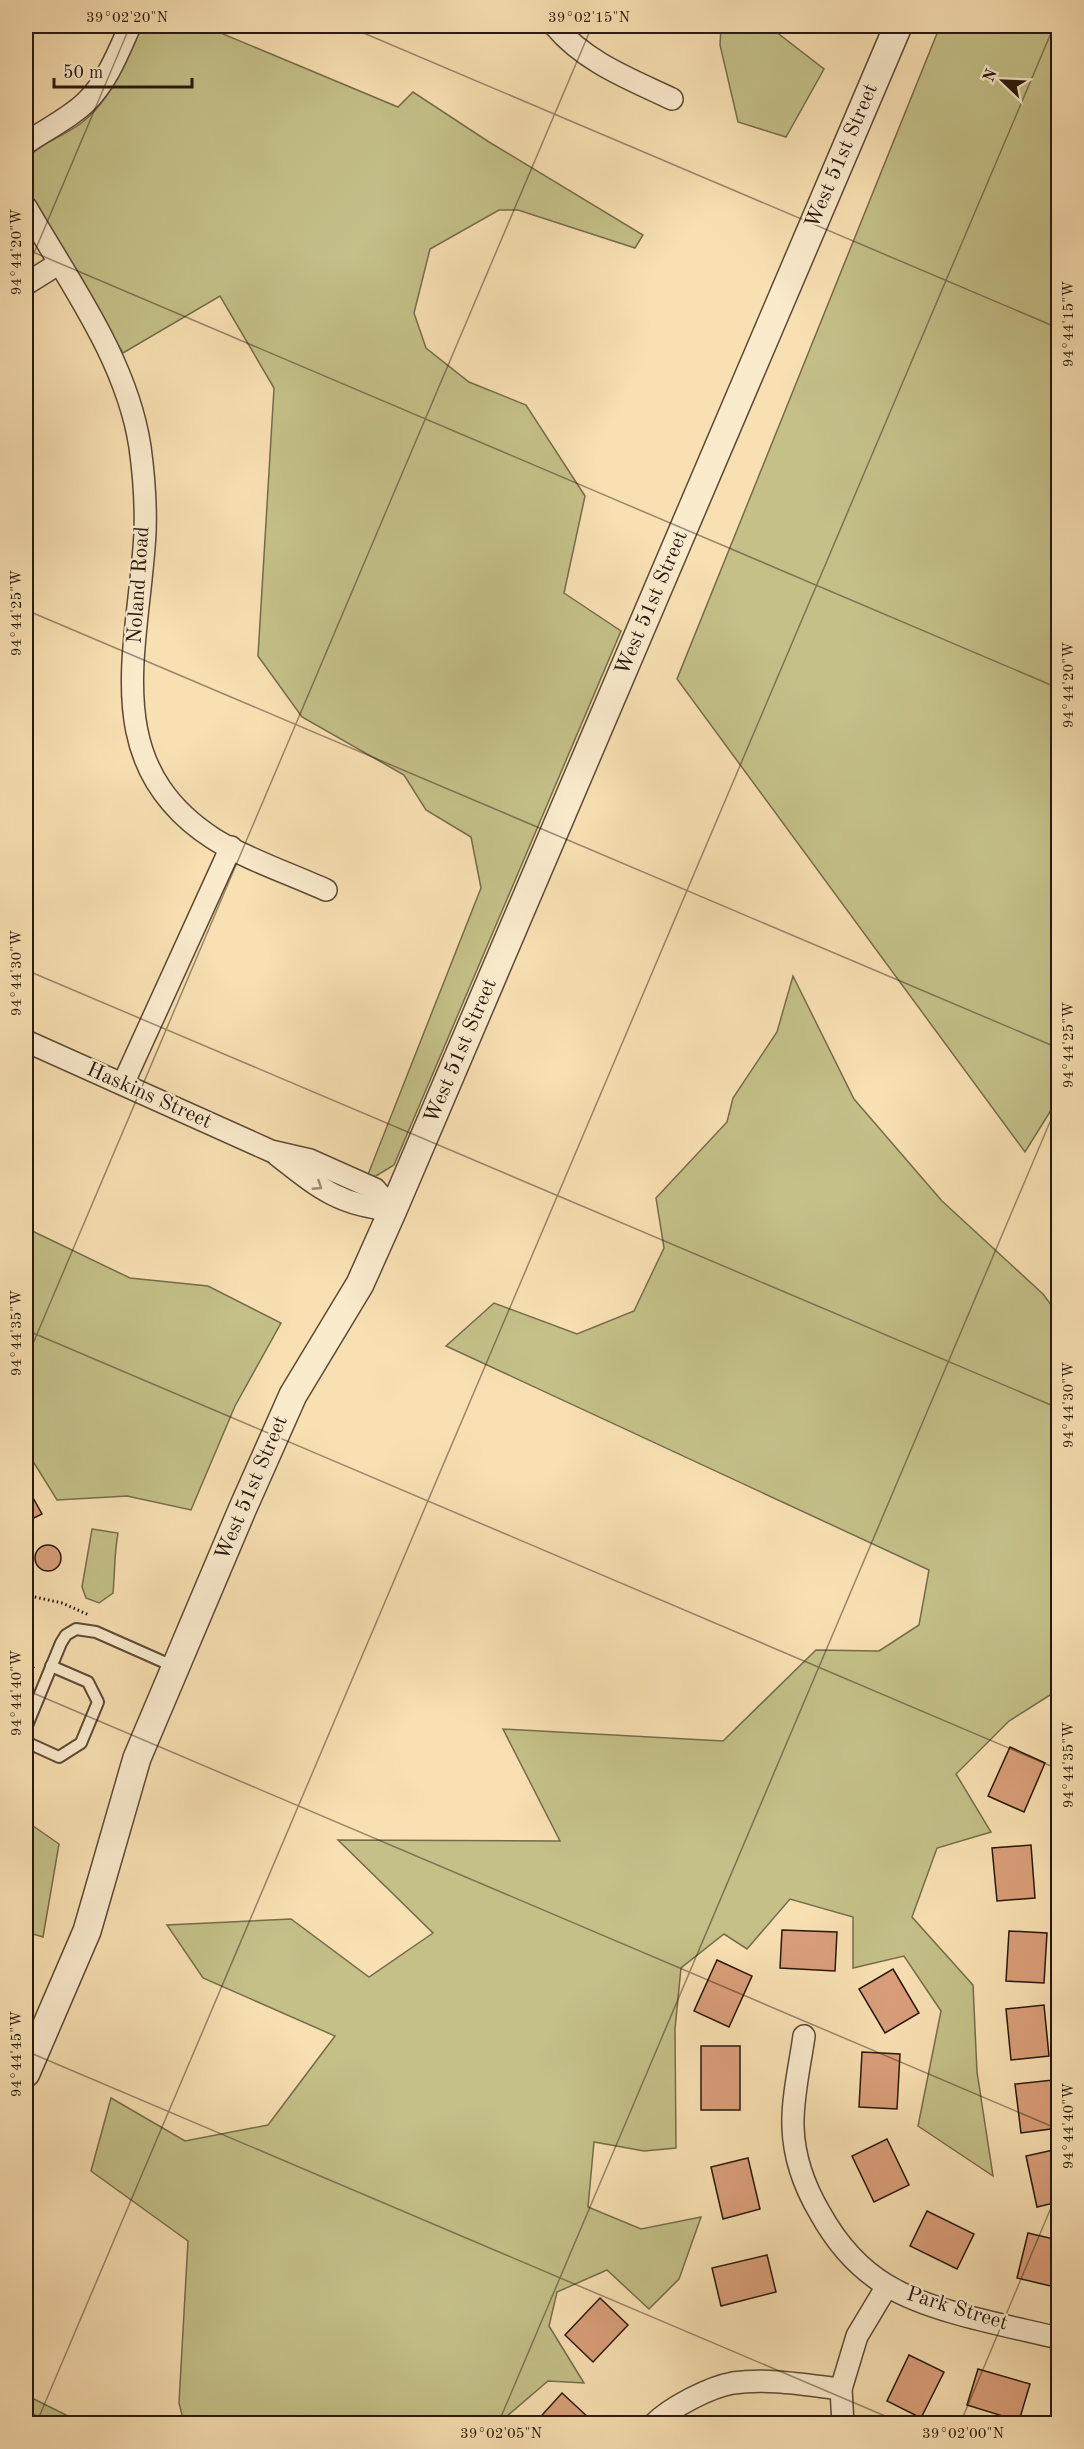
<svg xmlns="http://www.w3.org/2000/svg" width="1084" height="2449" viewBox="0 0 1084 2449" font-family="'Old Standard TT',serif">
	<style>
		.green { fill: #c4c088; stroke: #766c4a; stroke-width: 1.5 }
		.building { fill: #da9f7a; stroke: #29180d; stroke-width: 1.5 }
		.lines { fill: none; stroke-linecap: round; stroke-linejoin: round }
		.service-casing { stroke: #5d4a36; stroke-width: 14 }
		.minor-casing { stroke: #5d4a36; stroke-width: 24 }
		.tertiary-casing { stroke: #5d4a36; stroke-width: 30 }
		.path { stroke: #29180d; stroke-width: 3; stroke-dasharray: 1.5 3; stroke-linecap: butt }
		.service { stroke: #faebcd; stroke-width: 10 }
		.minor { stroke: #faebcd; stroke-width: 21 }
		.tertiary { stroke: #faebcd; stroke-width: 27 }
		.oneway { stroke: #9c8c77 }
		.ticks { fill: none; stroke: #29180d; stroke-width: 1.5; stroke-opacity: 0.45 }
		.labels { text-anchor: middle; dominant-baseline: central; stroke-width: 4.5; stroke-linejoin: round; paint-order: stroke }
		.street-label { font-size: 21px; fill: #29180d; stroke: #faebcd }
		.neatline { fill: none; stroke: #29180d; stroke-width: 2 }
		.ticks-label { font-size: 15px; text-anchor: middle; fill: #29180d }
	</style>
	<rect width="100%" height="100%" fill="#f8e0b2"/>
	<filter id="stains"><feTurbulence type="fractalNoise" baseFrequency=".00333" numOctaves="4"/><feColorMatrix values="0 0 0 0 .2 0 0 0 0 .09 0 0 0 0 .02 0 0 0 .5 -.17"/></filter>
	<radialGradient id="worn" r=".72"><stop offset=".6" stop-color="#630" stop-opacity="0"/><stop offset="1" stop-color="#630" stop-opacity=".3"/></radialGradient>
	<g class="green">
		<path d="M142,26h75l6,8 175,73 15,-15 76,50 154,93 -8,13 -117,-38h-19l-69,39 -16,64 12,35 43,34 57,23 59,91 -21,97 57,38 -227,534 -18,11 -9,1 114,-289 -10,-51 -45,-27 -22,-35 -102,-58 -44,-61 16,-268 -54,-92 -97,57 -97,-164v-30c15,-16 36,-22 54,-35 32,-24 46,-64 62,-98z"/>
		<polygon points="721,26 774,26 775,31 824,69 786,137 738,122 720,45"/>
		<polygon points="940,26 1058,26 1058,1099 1025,1152 677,679"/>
		<polygon points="793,976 854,1099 942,1201 1043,1294 1058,1314 1058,1690 1009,1721 956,1774 991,1832 937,1848 912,1917 973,1985 977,2072 993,2176 918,2126 941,2011 904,1956 853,1968 853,1917 790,1899 747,1949 724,1934 681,1968 675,2029 676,2148 644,2151 594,2142 588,2207 641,2229 701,2217 679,2279 649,2309 607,2270 557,2292 549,2326 584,2383 548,2381 499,2423 184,2423 179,2403 188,2241 91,2171 111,2098 185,2141 268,2125 335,2036 203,1978 167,1925 291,1919 369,1977 433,1933 338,1840 560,1841 503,1729 723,1741 816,1650 879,1651 919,1625 929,1570 446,1346 494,1303 577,1334 634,1311 664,1248 656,1198 727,1122 733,1098 777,1032"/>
		<polygon points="26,1228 130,1278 208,1286 281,1323 235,1406 191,1510 127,1496 57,1500 26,1450"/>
		<path d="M92,1529l26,4c-4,22 -3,39 -5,60l-14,10 -13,-5 -4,-11z"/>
		<polygon points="26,1821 59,1844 43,1937 26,1932"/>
		<polygon points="26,2395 82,2423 26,2423"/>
	</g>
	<g class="building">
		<polygon points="32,1496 42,1514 26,1522 26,1499"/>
		<circle cx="48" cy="1558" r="13"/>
		<polygon points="1010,1747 1045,1763 1024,1812 988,1796"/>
		<polygon points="1031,1845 1035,1898 997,1901 992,1848"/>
		<polygon points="782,1930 837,1932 835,1971 780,1968"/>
		<polygon points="1009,1931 1047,1933 1044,1983 1006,1981"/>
		<polygon points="717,1960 752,1976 729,2027 694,2011"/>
		<polygon points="893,1969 919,2013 885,2033 859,1989"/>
		<polygon points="1044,2005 1049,2056 1011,2060 1006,2009"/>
		<rect x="701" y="2046" width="39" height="64"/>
		<polygon points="862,2052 900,2054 897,2109 859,2107"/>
		<polygon points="1053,2080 1058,2128 1021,2133 1015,2084"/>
		<polygon points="887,2139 909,2185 874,2202 852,2156"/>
		<polygon points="1058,2149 1058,2202 1037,2207 1026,2156"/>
		<polygon points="748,2158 760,2209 723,2219 711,2167"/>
		<polygon points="927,2211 974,2234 957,2269 910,2246"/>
		<polygon points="1028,2233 1058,2240 1058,2272 1055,2287 1017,2278"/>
		<polygon points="767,2255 776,2292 721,2306 712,2268"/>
		<polygon points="600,2298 628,2325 593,2362 565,2335"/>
		<polygon points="909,2355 944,2372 921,2418 887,2401"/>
		<polygon points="978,2369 1030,2384 1019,2421 967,2405"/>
		<polygon points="562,2393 590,2419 586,2424 534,2424"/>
	</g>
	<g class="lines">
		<g class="service-casing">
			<g id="service">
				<polyline points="26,1728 61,1643 66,1635 76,1629 96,1632 175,1667"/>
				<polyline points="26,1742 59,1757 81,1743 98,1702 88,1682 51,1666"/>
			</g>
		</g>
		<g class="minor-casing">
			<g id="minor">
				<path d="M555,26c30,36 75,53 117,73"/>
				<path d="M26,143c19,-13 42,-24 59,-40 22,-21 33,-50 45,-77"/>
				<path d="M26,207c43,75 101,153 114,240 4,29 6,58 5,86 -6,115 -49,230 69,306 30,19 79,36 112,51"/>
				<polyline points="26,284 58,264"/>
				<polyline points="26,1041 271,1151 310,1160 375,1189 393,1210"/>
				<polyline points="123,1084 231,847"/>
				<path d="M277,1155c41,32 62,51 116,55"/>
				<path d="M804,2036c-4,29 -12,62 -11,91 1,31 11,59 27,86 16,29 39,56 68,73 42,26 121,40 170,52"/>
				<path d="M654,2424c17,-17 56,-37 79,-41 35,-5 73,2 108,6"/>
				<polyline points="843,2424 841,2389 857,2336 887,2286"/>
			</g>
		</g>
		<g class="tertiary-casing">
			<polyline id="tertiary" points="26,2073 87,1931 137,1758 242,1510 293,1395 360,1284 393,1210 898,26"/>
		</g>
		<g class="path">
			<polyline points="26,1575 26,1596"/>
			<polyline points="26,1595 62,1603 89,1615"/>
			<polyline points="26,1651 30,1664 35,1670"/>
		</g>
		<use href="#service" class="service"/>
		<use href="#minor" class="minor"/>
		<use href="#tertiary" class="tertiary"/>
	</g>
	<defs><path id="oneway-chevron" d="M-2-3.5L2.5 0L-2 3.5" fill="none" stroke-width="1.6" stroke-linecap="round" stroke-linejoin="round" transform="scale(1.5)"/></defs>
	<use class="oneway" href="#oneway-chevron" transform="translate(318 1186) rotate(33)"/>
	<path class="ticks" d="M347,26l711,302M26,249l1032,439M26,272l104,-246M26,610l1032,438M26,970l1032,438M26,1330l1032,439M26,1360l566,-1334M26,1690l1032,439M26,2051l878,373M26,2411l29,13M36,2424l1018,-2398M498,2424l560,-1321M960,2424l98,-233"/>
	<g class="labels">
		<g class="street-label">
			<text transform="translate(842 156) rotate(-67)">West 51st Street</text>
			<text transform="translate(139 585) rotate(-86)">Noland Road</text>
			<text transform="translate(652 603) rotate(-67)">West 51st Street</text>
			<text transform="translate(461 1051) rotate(-67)">West 51st Street</text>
			<text transform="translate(149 1096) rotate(24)">Haskins Street</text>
			<text transform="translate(252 1488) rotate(-67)">West 51st Street</text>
			<text transform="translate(957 2309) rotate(17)">Park Street</text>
		</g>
	</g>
	<rect width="1084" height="2449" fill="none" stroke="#f8e0b2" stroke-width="66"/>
	<g transform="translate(1003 81) rotate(293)" stroke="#faebcd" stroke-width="4.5" paint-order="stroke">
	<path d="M0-4.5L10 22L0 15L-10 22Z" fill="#29180d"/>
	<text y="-9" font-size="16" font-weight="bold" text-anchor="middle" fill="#29180d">N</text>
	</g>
	<path d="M54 78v9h138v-9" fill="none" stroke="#29180d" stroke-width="3"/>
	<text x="63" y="78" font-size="18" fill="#29180d" stroke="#faebcd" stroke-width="4.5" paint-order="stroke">50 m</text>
	<rect x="33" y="33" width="1018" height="2383" class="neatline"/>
	<g class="ticks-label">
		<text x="127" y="22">39°02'20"N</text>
		<text x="589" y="22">39°02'15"N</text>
		<text transform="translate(16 252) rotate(-90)" y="5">94°44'20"W</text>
		<text transform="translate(1068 324) rotate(-90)" y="5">94°44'15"W</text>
		<text transform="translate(16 613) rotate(-90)" y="5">94°44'25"W</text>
		<text transform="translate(1068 685) rotate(-90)" y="5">94°44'20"W</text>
		<text transform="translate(16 973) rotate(-90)" y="5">94°44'30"W</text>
		<text transform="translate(1068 1045) rotate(-90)" y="5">94°44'25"W</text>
		<text transform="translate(16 1333) rotate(-90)" y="5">94°44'35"W</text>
		<text transform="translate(1068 1405) rotate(-90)" y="5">94°44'30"W</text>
		<text transform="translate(16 1693) rotate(-90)" y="5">94°44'40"W</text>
		<text transform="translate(1068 1765) rotate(-90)" y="5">94°44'35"W</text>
		<text transform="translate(16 2054) rotate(-90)" y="5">94°44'45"W</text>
		<text transform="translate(1068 2126) rotate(-90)" y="5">94°44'40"W</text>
		<text x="501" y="2438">39°02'05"N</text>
		<text x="963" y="2438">39°02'00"N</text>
	</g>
	<rect width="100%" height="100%" filter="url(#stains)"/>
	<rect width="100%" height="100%" fill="url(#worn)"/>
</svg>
